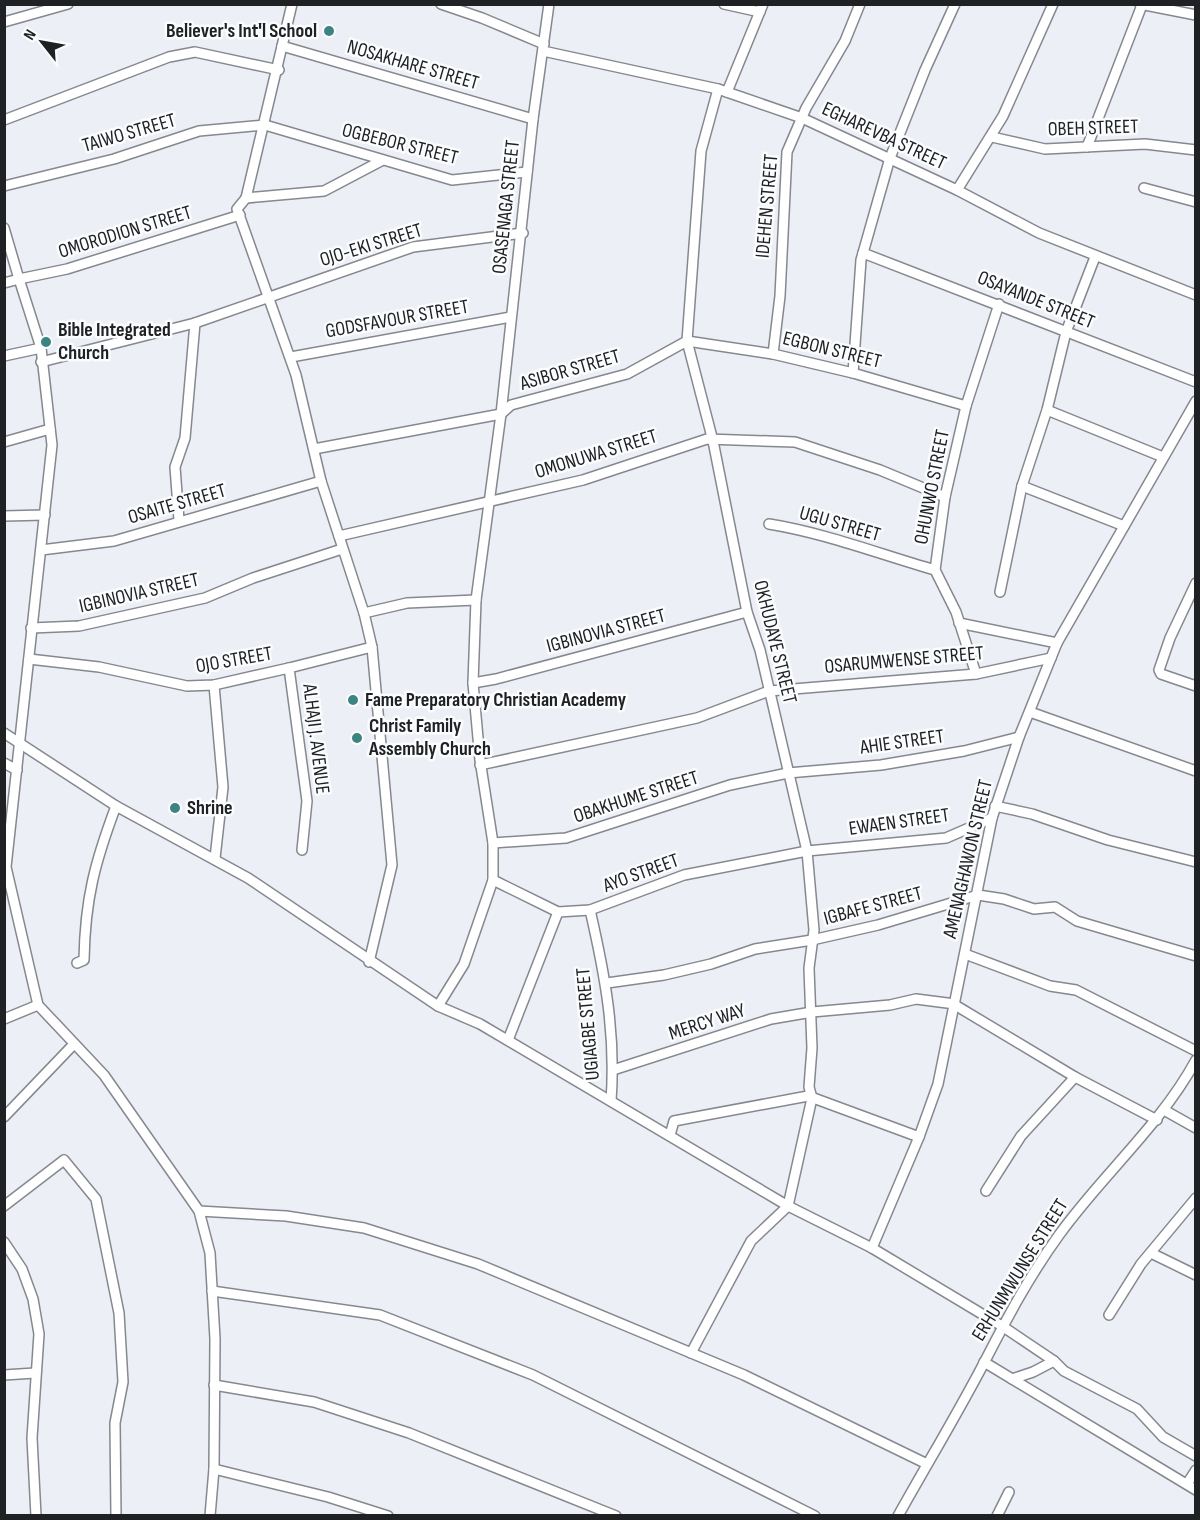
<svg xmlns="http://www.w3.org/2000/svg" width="1200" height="1520" viewBox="0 0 1200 1520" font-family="'Sofia Sans Condensed',sans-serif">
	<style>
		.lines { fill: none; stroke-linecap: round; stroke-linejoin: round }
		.street-casing { stroke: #85888e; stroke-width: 12 }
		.street { stroke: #fff; stroke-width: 9 }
		.poi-dot { fill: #3c8482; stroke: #fbfcfe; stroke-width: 2 }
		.labels { text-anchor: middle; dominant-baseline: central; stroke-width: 5; stroke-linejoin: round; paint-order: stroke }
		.poi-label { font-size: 20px; font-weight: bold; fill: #202124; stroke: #fbfcfe; text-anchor: start }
		.street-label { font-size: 20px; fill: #202124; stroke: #fbfcfe }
	</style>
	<rect width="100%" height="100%" fill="#eceff5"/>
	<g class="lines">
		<g class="street-casing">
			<g id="street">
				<polyline points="292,4 246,198 237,209 296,375 321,481 364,613 372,647 392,865 369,962"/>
				<polyline points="441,4 482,18 544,44"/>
				<polyline points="724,4 760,12"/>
				<polyline points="1140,4 1196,15"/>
				<polyline points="4,22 68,4"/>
				<polyline points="282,46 533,119"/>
				<polyline points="543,51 718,89 802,118 957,190 1039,233 1196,295"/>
				<polyline points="727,92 763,4"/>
				<polyline points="4,120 169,57 195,52 279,70"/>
				<polyline points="992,137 1045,149 1145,144 1196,150"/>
				<polyline points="1087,147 1142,5"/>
				<polyline points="4,186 114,159 199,131 265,125 452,180 527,172"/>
				<polyline points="1144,188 1196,202"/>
				<polyline points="957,190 1003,116 1053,4"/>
				<polyline points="246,198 324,191 381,161"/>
				<polyline points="4,228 19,279 67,269 240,215"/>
				<polyline points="863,253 1196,382"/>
				<polyline points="4,283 19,279 41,348 52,445 6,867 38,1005"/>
				<polyline points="773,354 780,296 787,152 806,108 845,41 860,4"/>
				<polyline points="4,356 41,348"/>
				<polyline points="291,357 511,317"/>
				<polyline points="41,362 195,323 413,247 523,233"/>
				<polyline points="853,373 861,260 890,158 925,70 955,4"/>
				<polyline points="1047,410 1163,457"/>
				<polyline points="4,442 50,429"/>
				<polyline points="314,449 501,414 511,405 627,374 687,341 773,354 853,373 966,406"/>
				<polyline points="1022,486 1124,526"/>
				<polyline points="4,516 45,515"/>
				<polyline points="179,520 175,467 185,438 195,323"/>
				<path d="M769,524c56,9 110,30 166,46"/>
				<polyline points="339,536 583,480 707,439 795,442 880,470 945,497"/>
				<polyline points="41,550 114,541 321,481"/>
				<polyline points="1196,583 1170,638 1159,670 1161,674 1196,686"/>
				<polyline points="1000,592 1022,486 1047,410 1066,332 1095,257"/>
				<polyline points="364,613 407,603 476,600"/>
				<polyline points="959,623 1057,643"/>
				<polyline points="31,628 79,626 205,598 253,578 342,549"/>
				<polyline points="29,659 99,667 187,686 214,685 289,668 372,647"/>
				<polyline points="289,668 307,801 302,850"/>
				<polyline points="976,674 956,612 935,570 945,497 966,406 999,304"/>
				<polyline points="473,683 496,679 747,612"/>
				<polyline points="214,685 223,787 215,858"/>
				<polyline points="1030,712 1196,771"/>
				<polyline points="4,733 116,806 248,878 438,1006 480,1024 788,1206 872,1248 1002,1326 1054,1361 1064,1371 1137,1409 1163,1437 1196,1456"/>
				<polyline points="4,763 17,770"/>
				<polyline points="480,765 697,718 769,691 976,674 1051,658"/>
				<polyline points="995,806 1032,814 1108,840 1196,862"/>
				<polyline points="493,843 566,838 730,785 788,773 881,765 964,751 1019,737"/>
				<polyline points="493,880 558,912 590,910 684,875 807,851 946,838 992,818"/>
				<path d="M590,910c15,65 26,124 21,191"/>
				<polyline points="965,954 1050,986 1076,990 1196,1051"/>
				<path d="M77,963l7,-3c1,-61 11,-98 32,-154"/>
				<polyline points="607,983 664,975 711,964 755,949 812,940 878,925 978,895 1004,899 1034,909 1055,907 1077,921 1196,956"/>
				<polyline points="38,1005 104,1075 199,1211 210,1253 215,1339 214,1469 210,1516"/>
				<polyline points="955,1005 1075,1077 1157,1120"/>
				<polyline points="438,1006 464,964 493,880 493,843 480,760 473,683 476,600 501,414 533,119 549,4"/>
				<polyline points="4,1019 38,1005"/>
				<polyline points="508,1040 558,912"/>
				<polyline points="613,1070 771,1019 812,1012 890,1005 916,999 955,1004"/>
				<polyline points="1164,1110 1196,1128"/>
				<polyline points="4,1117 74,1044"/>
				<polyline points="670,1135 674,1121 808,1096 919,1137"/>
				<polyline points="986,1191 1021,1136 1075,1077"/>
				<polyline points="4,1206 64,1160 96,1199 119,1313 123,1382 115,1423 116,1516"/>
				<polyline points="199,1211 286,1216 364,1228 478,1264 744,1375 927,1464"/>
				<polyline points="4,1242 22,1269 33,1299 39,1334 32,1438 36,1516"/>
				<polyline points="872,1248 919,1137 938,1084 992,818 1019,737 1057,643 1196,401"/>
				<polyline points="1151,1253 1196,1275"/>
				<polyline points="212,1291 380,1315 533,1375 815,1516"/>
				<polyline points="1109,1315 1141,1264 1196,1198"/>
				<polyline points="691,1353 751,1241 788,1206 812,1098 809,1087 812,1048 809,968 814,930 807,851 760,650 747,612 713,441 687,341 701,151 718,89"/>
				<polyline points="984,1362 1196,1490"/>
				<polyline points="4,1375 35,1373"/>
				<polyline points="1012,1379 1033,1372 1054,1361"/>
				<polyline points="214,1385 314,1402 409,1433 616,1516"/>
				<polyline points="214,1469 328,1497 388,1516"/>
				<polyline points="1187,1484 1196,1470"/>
				<path d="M898,1516c29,-52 60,-103 87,-155 22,-43 45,-86 74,-126 43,-60 101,-109 137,-175"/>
				<polyline points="997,1516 1009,1492"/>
			</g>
		</g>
		<use href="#street" class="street"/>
	</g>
	<g class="poi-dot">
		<circle cx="329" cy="31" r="6"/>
		<circle cx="46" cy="342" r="6"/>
		<circle cx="353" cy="700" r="6"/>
		<circle cx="357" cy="738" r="6"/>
		<circle cx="175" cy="808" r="6"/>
	</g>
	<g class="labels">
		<g class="poi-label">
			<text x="317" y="31" text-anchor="end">Believer's Int'l School</text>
			<text x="58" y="330">Bible Integrated<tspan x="58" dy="23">Church</tspan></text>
			<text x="365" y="700">Fame Preparatory Christian Academy</text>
			<text x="369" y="726">Christ Family<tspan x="369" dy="23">Assembly Church</tspan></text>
			<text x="187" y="808">Shrine</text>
		</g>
		<g class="street-label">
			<text transform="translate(413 65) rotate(16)">NOSAKHARE STREET</text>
			<text transform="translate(1093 128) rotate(-2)">OBEH STREET</text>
			<text transform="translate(129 133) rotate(-16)">TAIWO STREET</text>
			<text transform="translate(884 136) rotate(25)">EGHAREVBA STREET</text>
			<text transform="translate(400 144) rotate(14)">OGBEBOR STREET</text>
			<text transform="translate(767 206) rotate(-85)">IDEHEN STREET</text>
			<text transform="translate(506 207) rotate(-84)">OSASENAGA STREET</text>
			<text transform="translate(125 232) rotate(-17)">OMORODION STREET</text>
			<text transform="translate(371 245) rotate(-17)">OJO-EKI STREET</text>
			<text transform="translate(1036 300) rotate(22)">OSAYANDE STREET</text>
			<text transform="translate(397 319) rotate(-10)">GODSFAVOUR STREET</text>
			<text transform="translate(832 350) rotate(14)">EGBON STREET</text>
			<text transform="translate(570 370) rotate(-16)">ASIBOR STREET</text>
			<text transform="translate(596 454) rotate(-17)">OMONUWA STREET</text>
			<text transform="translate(932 487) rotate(-79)">OHUNWO STREET</text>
			<text transform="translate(177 504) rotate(-16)">OSAITE STREET</text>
			<text transform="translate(840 524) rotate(16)">UGU STREET</text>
			<text transform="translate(139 593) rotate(-13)">IGBINOVIA STREET</text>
			<text transform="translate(606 631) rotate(-15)">IGBINOVIA STREET</text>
			<text transform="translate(775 642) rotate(76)">OKHUDAYE STREET</text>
			<text transform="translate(234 660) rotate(-10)">OJO STREET</text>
			<text transform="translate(904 660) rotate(-5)">OSARUMWENSE STREET</text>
			<text transform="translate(316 739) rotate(83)">ALHAJI J. AVENUE</text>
			<text transform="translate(902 742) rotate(-8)">AHIE STREET</text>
			<text transform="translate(636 797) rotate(-18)">OBAKHUME STREET</text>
			<text transform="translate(899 822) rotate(-8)">EWAEN STREET</text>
			<text transform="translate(968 859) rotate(-77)">AMENAGHAWON STREET</text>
			<text transform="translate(641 873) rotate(-20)">AYO STREET</text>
			<text transform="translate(873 906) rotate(-15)">IGBAFE STREET</text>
			<text transform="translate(707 1022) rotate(-18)">MERCY WAY</text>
			<text transform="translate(588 1024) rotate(-95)">UGIAGBE STREET</text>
			<text transform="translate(1020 1270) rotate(-58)">ERHUNMWUNSE STREET</text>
		</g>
	</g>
	<rect width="1200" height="1520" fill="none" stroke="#202124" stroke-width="12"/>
	<g transform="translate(42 42) rotate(301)" stroke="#fbfcfe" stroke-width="4.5" paint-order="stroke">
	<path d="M0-4.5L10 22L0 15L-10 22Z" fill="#202124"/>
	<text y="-9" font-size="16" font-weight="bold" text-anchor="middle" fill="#202124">N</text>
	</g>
</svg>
